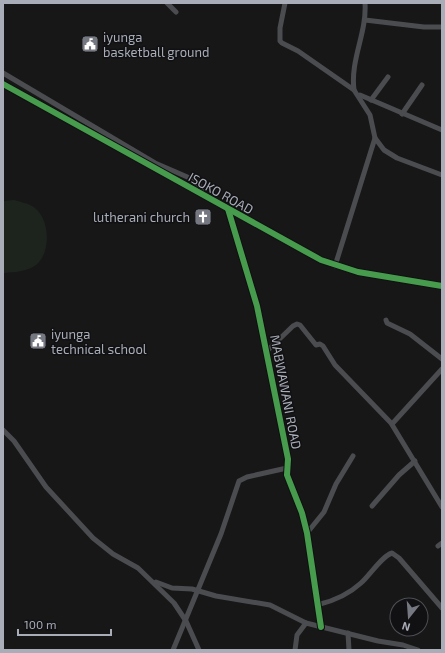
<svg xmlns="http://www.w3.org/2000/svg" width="445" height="653" viewBox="0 0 445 653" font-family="'Exo 2',sans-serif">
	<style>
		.grass { fill: #1d241e }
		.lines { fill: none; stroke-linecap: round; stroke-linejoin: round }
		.street { stroke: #4b4c50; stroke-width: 5 }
		.secondary { stroke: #4a4a4e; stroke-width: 7 }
		.cycleway-casing { stroke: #111113; stroke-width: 8 }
		.cycleway { stroke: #469c4c; stroke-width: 6 }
		.labels { text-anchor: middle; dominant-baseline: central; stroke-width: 3; stroke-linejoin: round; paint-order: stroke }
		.poi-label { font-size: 13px; fill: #a8adb8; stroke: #111113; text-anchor: start }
		.street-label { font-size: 13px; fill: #a8adb8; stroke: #111113 }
	</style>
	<rect width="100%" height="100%" fill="#171717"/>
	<path class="grass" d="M14,200c6,2 13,3 18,6 18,10 20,46 4,59 -9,7 -23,7 -33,8v-72z"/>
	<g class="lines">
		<g class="street">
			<polyline points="167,3 176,12"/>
			<polyline points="285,3 280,28 280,41 282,43 298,51 354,90"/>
			<path d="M365,3c2,30 -15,57 -11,87l16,25 5,23 9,12 13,8 45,17"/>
			<polyline points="365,20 424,27 442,27"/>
			<polyline points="3,73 155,163 192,179 199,185 204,195"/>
			<polyline points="360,95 442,130"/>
			<polyline points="371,100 388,77"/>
			<polyline points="402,114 422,85"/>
			<polyline points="228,209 257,306 288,459 287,475 302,513 307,533 321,627"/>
			<polyline points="335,266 375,138"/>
			<polyline points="386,320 387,323 410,334 442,359"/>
			<polyline points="267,351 293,326 297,324 300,325 316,345 320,344 323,346 335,365 391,423 442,507"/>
			<polyline points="392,424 442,369"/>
			<polyline points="3,430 14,441 46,487 93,538 113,554 138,568 174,603 186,621 199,650"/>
			<polyline points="372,506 399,475 415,461"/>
			<polyline points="307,533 324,512 336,484 353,456"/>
			<polyline points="438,546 442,543"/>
			<polyline points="156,582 172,588 192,589 216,596 270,605 306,623 378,641 403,645 418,650"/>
			<path d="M317,605c17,-4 31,-10 44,-22 9,-8 21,-27 31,-30l7,5 43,50"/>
			<polyline points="348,633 349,650"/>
			<polyline points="173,650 221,534 239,481 247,477 287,468"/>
			<polyline points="295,650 297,635 306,623"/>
		</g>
		<polyline class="secondary" points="3,84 321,260 358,272 442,286"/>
		<g class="cycleway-casing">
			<g id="cycleway">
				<polyline points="3,84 321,260 358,272 442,286"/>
				<polyline points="228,209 257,306 288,459 287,475 302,513 307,533 321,627"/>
			</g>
		</g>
		<use href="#cycleway" class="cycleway"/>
	</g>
	<defs>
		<g id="civic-square" transform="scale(0.9)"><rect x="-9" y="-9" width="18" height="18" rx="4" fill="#757880" stroke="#111113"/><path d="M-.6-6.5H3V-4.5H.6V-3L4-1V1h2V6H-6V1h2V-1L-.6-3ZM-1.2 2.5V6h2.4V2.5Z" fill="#fff"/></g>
		<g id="church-square" transform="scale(0.9)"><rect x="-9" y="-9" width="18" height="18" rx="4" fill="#757880" stroke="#111113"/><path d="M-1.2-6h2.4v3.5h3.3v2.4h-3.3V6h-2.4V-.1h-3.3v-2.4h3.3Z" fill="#fff"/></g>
	</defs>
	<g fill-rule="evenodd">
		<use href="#civic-square" x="90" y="44"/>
		<use href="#church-square" x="203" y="217"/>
		<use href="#civic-square" x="38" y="341"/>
	</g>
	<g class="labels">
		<g class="poi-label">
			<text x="103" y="37">iyunga<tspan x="103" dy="15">basketball ground</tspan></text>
			<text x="190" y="217" text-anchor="end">lutherani church</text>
			<text x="51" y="334">iyunga<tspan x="51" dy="15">technical school</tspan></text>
		</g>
		<g class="street-label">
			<text transform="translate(221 193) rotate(29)">ISOKO ROAD</text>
			<text transform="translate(286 392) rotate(79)">MABWAWANI ROAD</text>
		</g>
	</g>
	<rect width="445" height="653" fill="none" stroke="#a8adb8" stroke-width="8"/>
	<g transform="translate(409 617) rotate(197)"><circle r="19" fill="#111113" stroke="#4d4f55"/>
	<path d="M0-3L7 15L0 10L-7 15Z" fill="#757880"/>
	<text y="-6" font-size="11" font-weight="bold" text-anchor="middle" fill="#a8adb8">N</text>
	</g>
	<path d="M18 629v6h93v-6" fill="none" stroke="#a8adb8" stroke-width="2"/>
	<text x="24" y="629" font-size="12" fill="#a8adb8" stroke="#111113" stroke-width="3" paint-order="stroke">100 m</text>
</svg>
